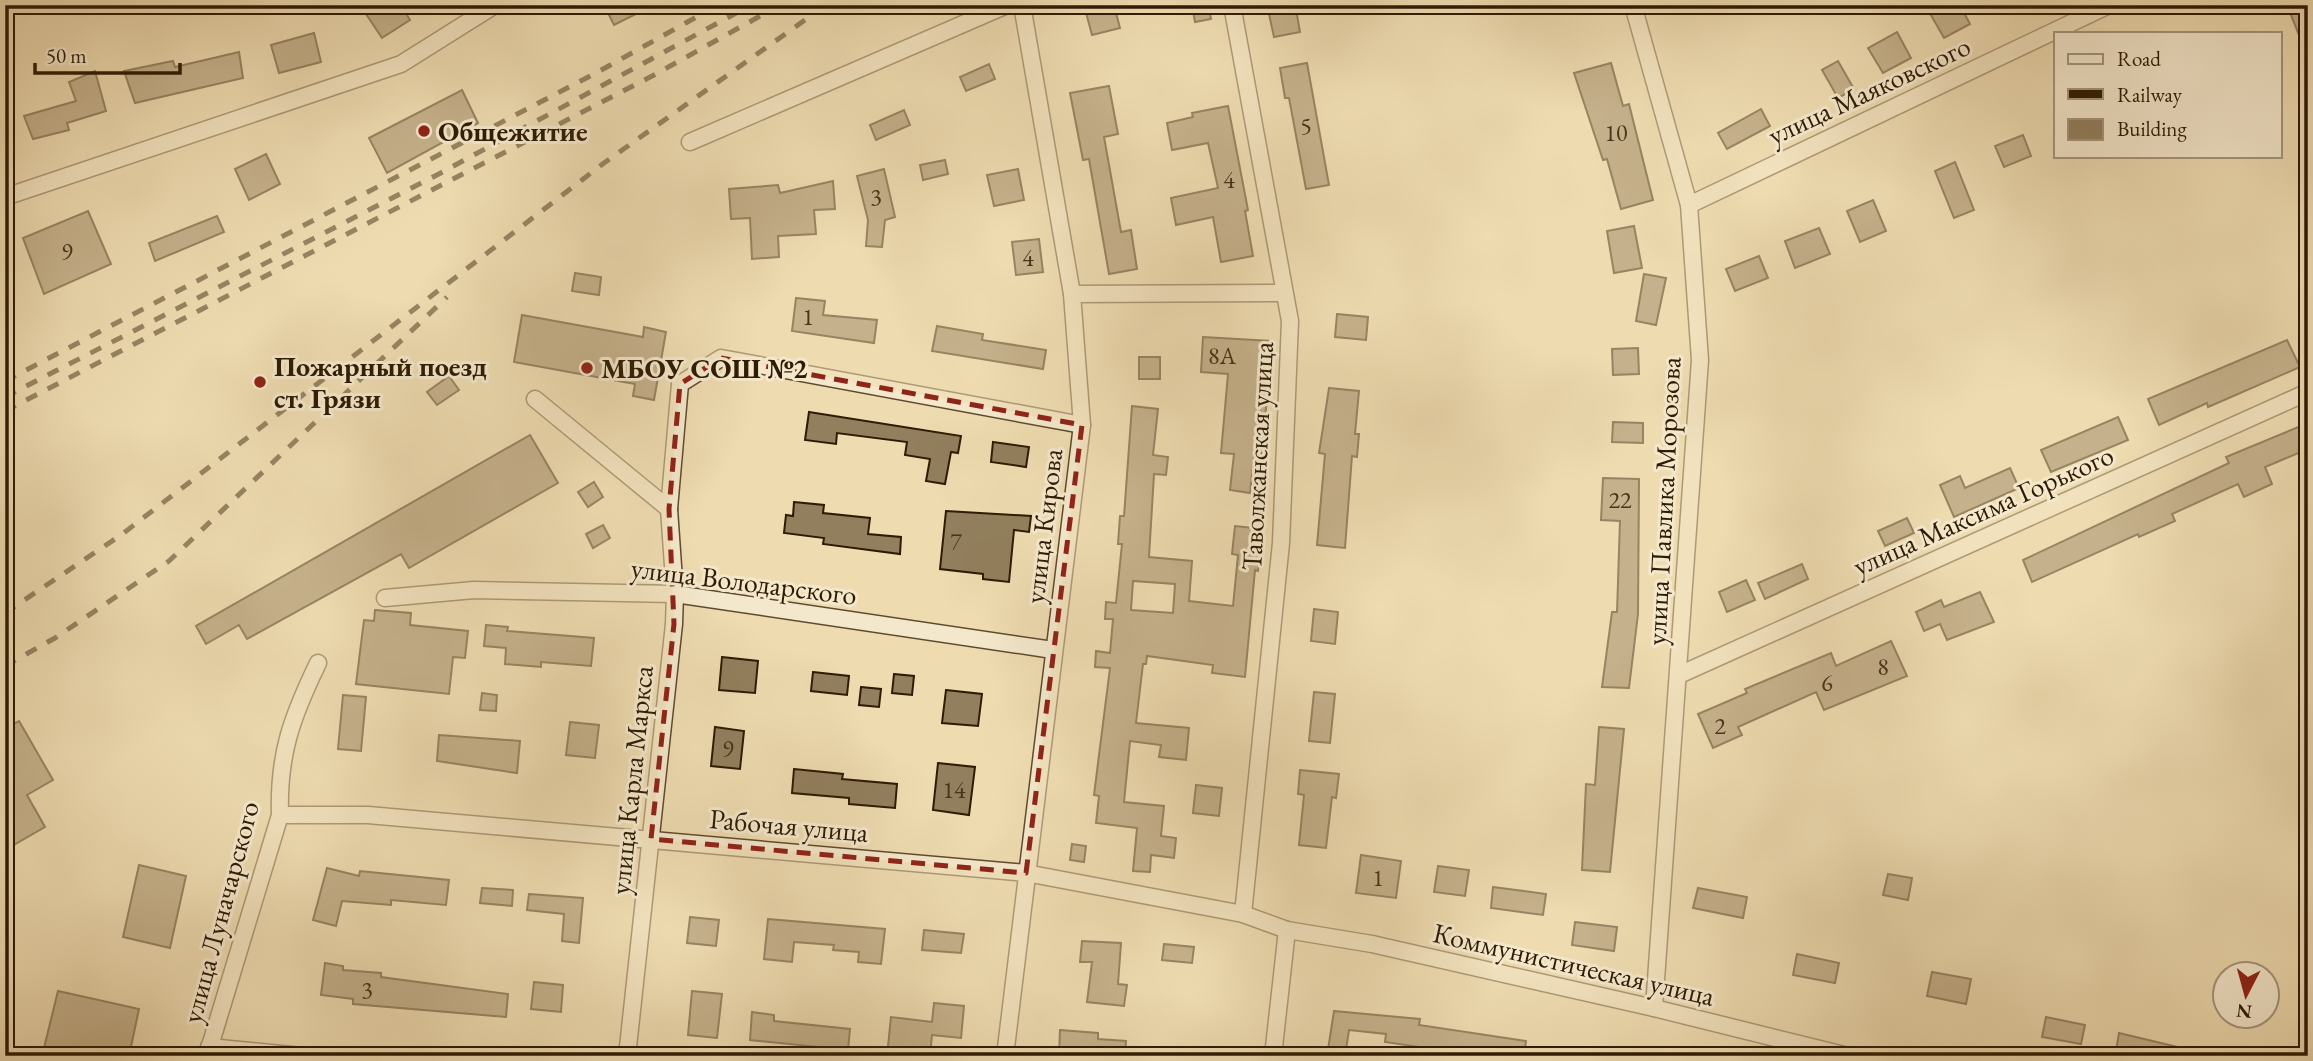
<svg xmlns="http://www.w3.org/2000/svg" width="2313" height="1061" viewBox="0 0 2313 1061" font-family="'EB Garamond',serif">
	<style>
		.building { fill: #927f5d; stroke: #2e1b03; stroke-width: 2; fill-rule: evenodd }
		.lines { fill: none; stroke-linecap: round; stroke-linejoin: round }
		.minor-casing { stroke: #5e4b2e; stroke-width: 19 }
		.minor { stroke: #f4e8cc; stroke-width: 16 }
		.rail { stroke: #2e1b03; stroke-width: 5; stroke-dasharray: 12 12; stroke-linecap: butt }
		.marked { fill: none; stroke: #8f2418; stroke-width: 5; stroke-dasharray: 14 9; stroke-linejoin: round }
		.poi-dot { fill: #8f2418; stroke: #f4e8cc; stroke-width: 2.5 }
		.labels { text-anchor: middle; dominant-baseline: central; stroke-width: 6; stroke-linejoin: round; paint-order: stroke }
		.number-label { font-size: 24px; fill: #47341a }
		.street-label { font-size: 28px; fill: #2e1b03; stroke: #f4e8cc }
		.poi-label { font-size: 28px; font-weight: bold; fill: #2e1b03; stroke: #f4e8cc; text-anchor: start }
	</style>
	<rect width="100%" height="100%" fill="#eedbb0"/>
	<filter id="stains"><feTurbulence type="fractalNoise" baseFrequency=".00286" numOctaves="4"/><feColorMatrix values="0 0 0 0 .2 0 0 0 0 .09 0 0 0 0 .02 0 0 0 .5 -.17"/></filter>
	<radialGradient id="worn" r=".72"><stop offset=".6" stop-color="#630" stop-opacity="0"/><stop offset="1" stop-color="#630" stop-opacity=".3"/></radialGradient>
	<g class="building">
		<polygon points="360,5 401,5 410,20 382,38"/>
		<polygon points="604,5 654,5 614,25"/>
		<polygon points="1100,5 1114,5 1120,28 1092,35 1085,9"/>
		<polygon points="1192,5 1208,5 1211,19 1195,22"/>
		<polygon points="1937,5 1960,5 1970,24 1944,38 1928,10"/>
		<polygon points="2287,5 2308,5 2308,55 2307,55"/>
		<polygon points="1296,9 1300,32 1274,37 1269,14"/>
		<polygon points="1897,32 1911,58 1883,73 1868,48"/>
		<polygon points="314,33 321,62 279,73 271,45"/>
		<polygon points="239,52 243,78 135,103 124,71 173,61 175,67"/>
		<polygon points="1838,61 1854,89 1838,98 1822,70"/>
		<polygon points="1307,63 1329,185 1306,189 1289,98 1285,98 1280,68"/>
		<polygon points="1611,63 1623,106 1629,104 1653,200 1621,209 1607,159 1603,160 1574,73"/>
		<polygon points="989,64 995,79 966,91 960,77"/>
		<polygon points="95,71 106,111 67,123 69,130 33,139 24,116 76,101 69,82"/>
		<polygon points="1109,86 1118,134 1104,137 1121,232 1131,230 1137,269 1109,274 1089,159 1083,160 1070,93"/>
		<polygon points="462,90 478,123 387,173 369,138"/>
		<polygon points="1228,106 1248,210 1245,211 1253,256 1221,262 1213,217 1176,225 1171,198 1218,188 1208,143 1172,150 1167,123 1193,117 1192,113"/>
		<polygon points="1761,109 1770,126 1727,149 1718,133"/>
		<polygon points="904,110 910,125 876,140 870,125"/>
		<polygon points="2023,135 2031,156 2004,167 1995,146"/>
		<polygon points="266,154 280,184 249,200 235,169"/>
		<polygon points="945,160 948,174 923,180 920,165"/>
		<polygon points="1955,162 1974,210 1954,218 1935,171"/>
		<polygon points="884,169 895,217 885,220 882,247 866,246 868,220 857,176"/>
		<polygon points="1018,169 1024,200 994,206 987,175"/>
		<polygon points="833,181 835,209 814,210 816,234 778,236 779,257 752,259 750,218 731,219 729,189 778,185 780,193"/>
		<polygon points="1873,200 1886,231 1860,242 1847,211"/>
		<polygon points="88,211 111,264 44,294 23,238"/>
		<polygon points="217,216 224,232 155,261 149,243"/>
		<polygon points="1634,226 1642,268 1614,273 1607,231"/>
		<polygon points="1819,228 1830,254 1795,268 1785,241"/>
		<polygon points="1039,239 1043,272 1016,275 1012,242"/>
		<polygon points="1759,256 1768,278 1735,291 1726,269"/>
		<polygon points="575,273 601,277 599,295 572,291"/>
		<polygon points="1644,274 1666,278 1656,325 1636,321"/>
		<polygon points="796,298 825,301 823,315 877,320 874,343 792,331"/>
		<polygon points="1337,314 1368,317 1366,340 1335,337"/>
		<polygon points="522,315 643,337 644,327 666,332 654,400 633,396 635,384 514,362"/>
		<polygon points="937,326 983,334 982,340 1046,350 1043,369 932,351"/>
		<polygon points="1203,337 1273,341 1261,456 1254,456 1250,493 1230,490 1234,454 1221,453 1228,374 1201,372"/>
		<polygon points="2287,340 2300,367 2208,407 2207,403 2159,425 2148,399"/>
		<polygon points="1638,348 1639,374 1613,375 1612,349"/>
		<rect x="1139" y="357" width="21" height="22"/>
		<polygon points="449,376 459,390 437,405 427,392"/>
		<polygon points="1329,388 1359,391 1355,434 1359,434 1357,457 1352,456 1345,548 1317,545 1325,454 1319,453"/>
		<path d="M1132,406l26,3 -5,46 15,2 -2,18 -12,-1 -5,83 43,4 -3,40 44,5 5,-51 -6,-1 3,-28 28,3 -5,42 -3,-1 -10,107 -33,-4 1,-8 -66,-9 -1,8h-3l-7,59 53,5 -3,32 -27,-3 2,-12 -31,-4 -6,61 40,4 -3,30 15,2 -2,20 -23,-3 -1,17 -17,-1 4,-43 -41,-5 3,-27 -5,-1 16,-127 -15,-1 1,-16 14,2 3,-34h-8l1,-17 10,1 6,-59h-4l2,-28h4zM1133,581l42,3 -2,29 -42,-3z"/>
		<polygon points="809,412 961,436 958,453 951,452 945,484 926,481 930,459 905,455 907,442 837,433 836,444 805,440"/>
		<polygon points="2118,417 2128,440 2051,472 2041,450"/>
		<polygon points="1613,422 1643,423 1643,443 1612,442"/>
		<polygon points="2308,423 2308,449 2265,467 2272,484 2244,497 2238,484 2172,514 2175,521 2139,537 2138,534 2032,582 2023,560 2229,463 2226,457"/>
		<polygon points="530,435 558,483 409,568 401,554 247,639 239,625 206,644 196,626"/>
		<polygon points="993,442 1029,447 1026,467 991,462"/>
		<polygon points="2010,468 2019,488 1954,517 1940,485 1960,476 1965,488"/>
		<polygon points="1603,478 1639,479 1638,614 1629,688 1602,687 1612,612 1617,612 1620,521 1601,520"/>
		<polygon points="594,482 603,497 588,507 578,492"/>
		<polygon points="794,502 824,505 823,513 870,518 868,534 901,537 900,554 823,544 824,538 784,533 786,515 793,516"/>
		<polygon points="946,511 1031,516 1029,532 1014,530 1009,582 983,579 983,574 940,569"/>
		<polygon points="1907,518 1914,533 1885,546 1878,531"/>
		<polygon points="603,525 610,538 593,548 586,534"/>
		<polygon points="1802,564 1808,579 1765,599 1758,583"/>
		<polygon points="1746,580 1755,600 1727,612 1719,592"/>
		<polygon points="1980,592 1994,622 1947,640 1940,624 1924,631 1916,612 1941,600 1944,607"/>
		<polygon points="1314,609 1338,612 1335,644 1311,641"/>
		<polygon points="375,610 411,613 410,625 468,631 465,658 453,657 449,694 356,684 364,620 374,621"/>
		<polygon points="486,625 508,627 507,631 594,638 591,666 541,662 541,667 505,664 506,648 484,646"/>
		<polygon points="1891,641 1907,676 1824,710 1816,692 1738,727 1742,735 1713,748 1698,714 1747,693 1745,689 1831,653 1836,666"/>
		<polygon points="722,657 758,661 755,693 719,690"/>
		<polygon points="813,672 849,676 847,695 811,691"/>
		<polygon points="894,674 914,676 912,695 892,693"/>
		<polygon points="861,687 881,689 879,707 859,705"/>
		<polygon points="946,690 982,694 978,726 942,723"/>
		<polygon points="1314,692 1335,694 1330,743 1309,741"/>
		<polygon points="482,693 497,695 496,711 480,710"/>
		<polygon points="343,695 366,697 361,751 338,749"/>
		<polygon points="19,721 53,780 27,795 45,827 5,850 5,728"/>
		<polygon points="570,722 599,725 595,758 566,755"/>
		<polygon points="715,727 744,731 740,769 711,766"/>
		<polygon points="1599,727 1624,729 1610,872 1582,870 1586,784 1595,785"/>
		<polygon points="439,735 520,741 517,773 437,761"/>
		<polygon points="938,763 975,767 969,815 933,810"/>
		<polygon points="794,769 843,774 842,779 897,784 895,808 849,804 849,798 792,793"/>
		<polygon points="1300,770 1339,774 1336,798 1332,797 1326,848 1299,845 1304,795 1298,794"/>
		<polygon points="1196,785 1222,788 1219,816 1193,813"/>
		<polygon points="1072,844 1086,846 1084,862 1070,860"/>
		<polygon points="1361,855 1401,861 1396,898 1356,893"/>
		<polygon points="139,865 186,876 170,948 123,937"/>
		<polygon points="1438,866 1469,870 1465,896 1434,892"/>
		<polygon points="327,868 359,876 360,871 449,880 446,905 391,900 391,905 342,901 336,926 313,920"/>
		<polygon points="1888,874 1912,878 1908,900 1883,895"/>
		<polygon points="1493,887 1546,894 1543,915 1491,908"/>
		<polygon points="482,888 513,890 512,906 480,903"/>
		<polygon points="1698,888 1747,897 1743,918 1693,908"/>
		<polygon points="529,894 583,898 579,943 562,941 564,914 527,910"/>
		<polygon points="690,917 719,920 716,946 687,943"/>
		<polygon points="768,919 885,929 881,964 858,962 859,952 833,950 834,945 794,942 792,962 764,959"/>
		<polygon points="1575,922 1617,927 1614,951 1572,945"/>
		<polygon points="924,930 964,934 961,953 922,950"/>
		<polygon points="1082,941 1121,943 1118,984 1127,985 1124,1006 1087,1002 1092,962 1080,962"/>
		<polygon points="1164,944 1194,947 1192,963 1162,960"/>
		<polygon points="1797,954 1839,963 1835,983 1793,975"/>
		<polygon points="325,963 343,966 343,970 381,973 381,977 508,994 506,1017 353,1004 353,999 321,995"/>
		<polygon points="1932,972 1971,979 1966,1004 1927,996"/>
		<polygon points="534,982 563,985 561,1012 531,1009"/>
		<polygon points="58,991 139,1009 129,1056 42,1056"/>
		<polygon points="692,991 722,994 717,1038 688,1035"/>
		<polygon points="934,1003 964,1006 961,1038 932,1035 930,1056 887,1056 891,1017 932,1022"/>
		<polygon points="1334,1011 1420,1019 1419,1025 1526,1041 1524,1056 1479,1056 1433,1049 1385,1042 1386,1034 1349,1030 1345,1056 1327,1056"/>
		<polygon points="752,1012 774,1015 774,1021 850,1029 848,1050 750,1040"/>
		<polygon points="2046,1017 2085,1025 2081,1044 2042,1037"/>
		<polygon points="1060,1030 1098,1033 1098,1039 1126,1041 1125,1056 1059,1056"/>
		<polygon points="2119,1033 2182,1048 2182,1056 2115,1056"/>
	</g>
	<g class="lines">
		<g class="minor-casing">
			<g id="minor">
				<polyline points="1232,5 1290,321 1281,543 1243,914"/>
				<polyline points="1633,5 1689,205 1700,360 1654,1008"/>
				<polyline points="690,142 1007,5"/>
				<polyline points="5,197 401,64 495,5"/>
				<polyline points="1689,205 2109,5"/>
				<polyline points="1072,294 1284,293"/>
				<polyline points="535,399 669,509"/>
				<polyline points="385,598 474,590 675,594 1053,650"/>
				<polyline points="1679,675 2308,392"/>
				<polyline points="280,815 368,815 1026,873 1243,914 1287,930 1372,944 1654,1008 1848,1056"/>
				<polyline points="209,1047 302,1056"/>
				<path d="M207,1056l73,-241c-2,-61 12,-98 38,-152"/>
				<polyline points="627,1056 674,624 675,594 669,509 680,384 721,358 1082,425"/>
				<polyline points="1005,1056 1082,425 1072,294 1022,5"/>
				<polyline points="1273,1056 1287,930"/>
			</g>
		</g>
		<use href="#minor" class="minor"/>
		<g class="rail">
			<polyline points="5,381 596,73 718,5"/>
			<polyline points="5,397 435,176 751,5"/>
			<polyline points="5,411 654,75 780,5"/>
			<polyline points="5,613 121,535 604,163 826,5"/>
			<polyline points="5,666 55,638 169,561 447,297"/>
		</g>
	</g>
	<path d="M0 0H2313V1061H0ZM721,358l361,67 -56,448 -375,-34 23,-215 -5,-115 11,-125z" fill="#eedbb0" fill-opacity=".55" fill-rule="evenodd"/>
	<path class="marked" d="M721,358l361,67 -56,448 -375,-34 23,-215 -5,-115 11,-125z"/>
	<g class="poi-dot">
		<circle cx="424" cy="131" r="7"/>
		<circle cx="587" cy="368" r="7"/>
		<circle cx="260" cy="382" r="7"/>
	</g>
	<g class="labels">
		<g class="number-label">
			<text x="1306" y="125">5</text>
			<text x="1616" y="132">10</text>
			<text x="1229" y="179">4</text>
			<text x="876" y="196">3</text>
			<text x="67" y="251">9</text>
			<text x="1028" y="257">4</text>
			<text x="808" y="316">1</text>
			<text x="1222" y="355">8А</text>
			<text x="1620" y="499">22</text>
			<text x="956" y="541">7</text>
			<text x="1883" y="666">8</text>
			<text x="1827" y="682">6</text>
			<text x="1720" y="725">2</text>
			<text x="728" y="748">9</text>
			<text x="954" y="789">14</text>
			<text x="1378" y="877">1</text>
			<text x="367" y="989">3</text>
		</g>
		<g class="street-label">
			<text transform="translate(1869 90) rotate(-25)">улица Маяковского</text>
			<text transform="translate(1257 456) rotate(-87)">Таволжанская улица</text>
			<text transform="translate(1663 501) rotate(-87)">улица Павлика Морозова</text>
			<text transform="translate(1983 510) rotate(-24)">улица Максима Горького</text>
			<text transform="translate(1043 526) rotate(-83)">улица Кирова</text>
			<text transform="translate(744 581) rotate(7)">улица Володарского</text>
			<text transform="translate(631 780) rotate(-84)">улица Карла Маркса</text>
			<text transform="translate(789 825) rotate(5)">Рабочая улица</text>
			<text transform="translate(220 912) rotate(-75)">улица Луначарского</text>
			<text transform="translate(1574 964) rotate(13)">Коммунистическая улица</text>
		</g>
		<g class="poi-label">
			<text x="438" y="131">Общежитие</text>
			<text x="274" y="366">Пожарный поезд<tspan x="274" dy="32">ст. Грязи</tspan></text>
			<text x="601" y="368">МБОУ СОШ №2</text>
		</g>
	</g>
	<rect width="2313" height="1061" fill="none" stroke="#eedbb0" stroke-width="28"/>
	<rect x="7" y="7" width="2299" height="1047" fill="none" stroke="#2e1b03" stroke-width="3.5"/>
	<rect x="14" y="14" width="2285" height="1033" fill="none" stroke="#2e1b03" stroke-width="2"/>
	<rect x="2054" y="32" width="228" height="126" fill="#f4e8cc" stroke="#a5967c" stroke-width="2"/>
	<rect x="2068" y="54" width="35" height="10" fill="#f4e8cc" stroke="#a5967c" stroke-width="2"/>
	<text x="2117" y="66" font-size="21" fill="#2e1b03">Road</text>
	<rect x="2068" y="89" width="35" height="10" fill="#2e1b03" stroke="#a5967c" stroke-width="2"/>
	<text x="2117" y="102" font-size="21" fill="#2e1b03">Railway</text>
	<rect x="2068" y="119" width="35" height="21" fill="#927f5d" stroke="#a5967c" stroke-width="2"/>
	<text x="2117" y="136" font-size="21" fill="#2e1b03">Building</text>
	<g transform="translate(2246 995) rotate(186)"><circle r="33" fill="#f4e8cc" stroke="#a5967c" stroke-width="2"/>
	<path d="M0-5L12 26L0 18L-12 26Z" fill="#8f2418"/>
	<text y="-10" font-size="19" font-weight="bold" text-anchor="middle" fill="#2e1b03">N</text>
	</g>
	<path d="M35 63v10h145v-10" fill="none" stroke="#2e1b03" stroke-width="3.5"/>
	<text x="46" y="63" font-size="21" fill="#2e1b03" stroke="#f4e8cc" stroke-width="5" paint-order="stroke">50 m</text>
	<rect width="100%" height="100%" filter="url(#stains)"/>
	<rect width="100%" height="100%" fill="url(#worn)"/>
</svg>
